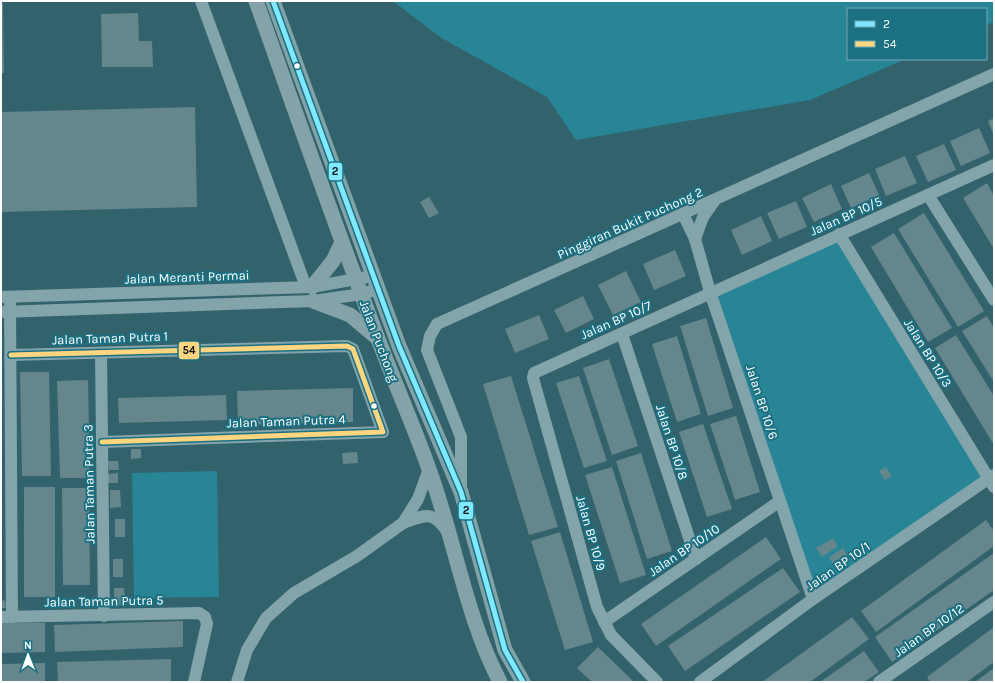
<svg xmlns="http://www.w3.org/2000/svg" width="995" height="683" viewBox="0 0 995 683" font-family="Karla,sans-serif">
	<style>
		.green { fill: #288596 }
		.building { fill: #64868c }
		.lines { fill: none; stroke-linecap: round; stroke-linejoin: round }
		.minor { stroke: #84a4ab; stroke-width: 12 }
		.major { stroke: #83a3a8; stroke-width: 15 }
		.bus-1-casing { stroke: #1b7182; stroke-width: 8 }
		.bus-2-casing { stroke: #1b7182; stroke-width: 8 }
		.bus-1 { stroke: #80e8ff; stroke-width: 5 }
		.bus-2 { stroke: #ffd580; stroke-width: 5 }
		.bus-dot { fill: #fff; stroke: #1b7182; stroke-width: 1.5 }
		.labels { text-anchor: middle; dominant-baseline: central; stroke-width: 4; stroke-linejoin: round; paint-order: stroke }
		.street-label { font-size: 13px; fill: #fff; stroke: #1b7182 }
		.line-badge { stroke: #1b7182; stroke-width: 1.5 }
		.pale-badge-label { font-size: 11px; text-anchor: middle; font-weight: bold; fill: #111 }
	</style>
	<rect width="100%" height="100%" fill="#32626b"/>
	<g class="green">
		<polygon points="393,1 994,1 994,22 986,25 986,9 848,9 848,59 906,59 810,100 576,140 547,97 440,37"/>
		<polygon points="839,234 989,479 813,599 710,292"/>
		<polygon points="217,471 219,597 134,598 132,473"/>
	</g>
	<g class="building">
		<polygon points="1,4 3,4 4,73 1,73"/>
		<polygon points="138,13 139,41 152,41 153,67 102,67 101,14"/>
		<polygon points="195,107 197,207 1,212 1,112"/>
		<polygon points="994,118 994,136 988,121"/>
		<polygon points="979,128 990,153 961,166 950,141"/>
		<polygon points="944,144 956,170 928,182 916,156"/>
		<polygon points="905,156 917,183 886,196 875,169"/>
		<polygon points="869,173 879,195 851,208 841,186"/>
		<polygon points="987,183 994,196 994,249 963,198"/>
		<polygon points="831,184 842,209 814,222 802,198"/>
		<polygon points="429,197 439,213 429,218 420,202"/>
		<polygon points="796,201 807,227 779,239 767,213"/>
		<polygon points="924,213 984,311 958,327 898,229"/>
		<polygon points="761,216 772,241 742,255 731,230"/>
		<polygon points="894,233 952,328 928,342 871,247"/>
		<polygon points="675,250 686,276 654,290 643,264"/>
		<polygon points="626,271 641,302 613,315 598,285"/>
		<polygon points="583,296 594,319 566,333 554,310"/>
		<polygon points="539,315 549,339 515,353 505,329"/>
		<polygon points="987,316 994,328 994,382 962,331"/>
		<polygon points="706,318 733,408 708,416 680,326"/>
		<polygon points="956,335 994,396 994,445 935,348"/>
		<polygon points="677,336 701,414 677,422 652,344"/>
		<polygon points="609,359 638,446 612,455 583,368"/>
		<polygon points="20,372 49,372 51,476 22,476"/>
		<polygon points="511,376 558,527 529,535 483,384"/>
		<polygon points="579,376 607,461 584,468 556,383"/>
		<polygon points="88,380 90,478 60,478 57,381"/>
		<polygon points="353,388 353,422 238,425 237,391"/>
		<polygon points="226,395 227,420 119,423 118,398"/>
		<polygon points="736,416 760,492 735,500 710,424"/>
		<polygon points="703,424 732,509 707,517 679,432"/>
		<polygon points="131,449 141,449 141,458 131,459"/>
		<polygon points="357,452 358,463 343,464 342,453"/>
		<polygon points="641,453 672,551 647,559 616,461"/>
		<polygon points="108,461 118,461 119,470 109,470"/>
		<polygon points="612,467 646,575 620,583 585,475"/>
		<polygon points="886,467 892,476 885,480 879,471"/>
		<polygon points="118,473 118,483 108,483 108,474"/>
		<rect x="24" y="487" width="31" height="110"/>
		<polygon points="62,488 89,488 90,585 63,585"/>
		<polygon points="110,490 120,490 121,507 110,508"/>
		<rect x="115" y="519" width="10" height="18"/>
		<polygon points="986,520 994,531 994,546 876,632 861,611"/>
		<polygon points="560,532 593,642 565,650 531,541"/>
		<polygon points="766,537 781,559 656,646 641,624"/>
		<polygon points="833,538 838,546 822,557 816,548"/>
		<polygon points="843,548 849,558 834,566 829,557"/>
		<polygon points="994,553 994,590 892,662 875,637"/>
		<rect x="113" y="559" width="10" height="18"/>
		<polygon points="783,568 800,592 685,671 668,646"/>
		<polygon points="114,588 124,588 125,605 114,606"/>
		<polygon points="5,600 6,608 1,608 1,601"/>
		<polygon points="852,617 869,639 810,682 762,682"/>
		<polygon points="183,621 183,647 55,652 54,625"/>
		<polygon points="1,623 45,623 45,652 1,653"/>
		<polygon points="994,627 994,662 967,682 930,682 927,677"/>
		<polygon points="598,647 634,682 592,682 577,668"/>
		<polygon points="864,651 879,672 864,682 820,682"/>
		<polygon points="171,659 171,682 58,682 57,662"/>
		<polygon points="45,663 45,682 1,682 1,664"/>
		<polygon points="994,668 994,682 975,682"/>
	</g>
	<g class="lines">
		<g class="minor">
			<polyline points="201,1 306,287"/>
			<polyline points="928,195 994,300"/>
			<polyline points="683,214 695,239 710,292 813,599"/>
			<polyline points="839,234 994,487"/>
			<polyline points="695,239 703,217 715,200"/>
			<polyline points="1,297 312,287 373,276"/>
			<polyline points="10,304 12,617"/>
			<polyline points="1,312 313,301 362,294 378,289"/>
			<polyline points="622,334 696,559"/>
			<polyline points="101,353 104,616"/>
			<polyline points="11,355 347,346 353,349 383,432 102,442"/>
			<path d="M429,469l-11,30 -15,24c22,-8 29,-13 44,8"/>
			<polyline points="461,491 461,437 427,350 430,336 437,324 994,74"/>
			<polyline points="1,617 199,613 205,617 207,624 194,682"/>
			<polyline points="604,622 780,501"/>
			<polyline points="237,682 247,650 266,618 294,593 357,556 403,523"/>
			<polyline points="657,682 611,635 597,607 533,378 534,373 994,165"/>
			<polyline points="700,682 813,599 994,475"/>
			<polyline points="879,682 994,602"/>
		</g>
		<g class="major">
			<path d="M256,1c40,112 79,224 121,335 17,46 37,90 53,136 25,69 36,145 70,210"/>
			<polyline points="273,1 399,346 461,492 505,650 523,682"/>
			<polyline points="312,287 333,261 342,242"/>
			<polyline points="313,301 350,315 375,336"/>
		</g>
		<g class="bus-1-casing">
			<polyline id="bus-1" points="273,1 399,346 461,492 505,650 523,682"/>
		</g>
		<g class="bus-2-casing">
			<polyline id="bus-2" points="11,355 347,346 353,349 383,432 102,442"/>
		</g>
		<use href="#bus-1" class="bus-1"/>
		<use href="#bus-2" class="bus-2"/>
	</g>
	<g class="bus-dot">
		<circle cx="297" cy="66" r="3.5"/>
		<circle cx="374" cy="406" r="3.5"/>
	</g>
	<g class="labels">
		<g class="street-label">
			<text transform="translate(846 216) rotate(-24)">Jalan BP 10/5</text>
			<text transform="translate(630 223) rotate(-24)">Pinggiran Bukit Puchong 2</text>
			<text transform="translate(187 277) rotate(-2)">Jalan Meranti Permai</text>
			<text transform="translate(616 320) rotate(-24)">Jalan BP 10/7</text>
			<text transform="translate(110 338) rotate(-2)">Jalan Taman Putra 1</text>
			<text transform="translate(379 341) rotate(69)">Jalan Puchong</text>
			<text transform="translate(928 353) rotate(58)">Jalan BP 10/3</text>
			<text transform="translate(762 402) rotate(72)">Jalan BP 10/6</text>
			<text transform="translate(286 421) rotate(-2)">Jalan Taman Putra 4</text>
			<text transform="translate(672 442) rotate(72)">Jalan BP 10/8</text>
			<text transform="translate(89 484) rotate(-91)">Jalan Taman Putra 3</text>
			<text transform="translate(591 533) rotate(74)">Jalan BP 10/9</text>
			<text transform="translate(684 550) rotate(-34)">Jalan BP 10/10</text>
			<text transform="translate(838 566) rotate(-35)">Jalan BP 10/1</text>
			<text transform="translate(104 601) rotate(-1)">Jalan Taman Putra 5</text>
			<text transform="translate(929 630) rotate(-35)">Jalan BP 10/12</text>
		</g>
	</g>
	<g class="line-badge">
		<rect x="328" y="162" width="15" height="19" rx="4" fill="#80e8ff"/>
		<rect x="178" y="341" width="22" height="19" rx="4" fill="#ffd580"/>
		<rect x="458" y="501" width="16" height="19" rx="4" fill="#80e8ff"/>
	</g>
	<g class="pale-badge-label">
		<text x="335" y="175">2</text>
		<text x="189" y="354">54</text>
		<text x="466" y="514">2</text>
	</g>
	<rect width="995" height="683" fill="none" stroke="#ffffff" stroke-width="4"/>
	<rect x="847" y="8" width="140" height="52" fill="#1b7182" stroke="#76aab4"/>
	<rect x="855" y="21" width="20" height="6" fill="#80e8ff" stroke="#76aab4"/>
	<text x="883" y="28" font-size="12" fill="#ffffff">2</text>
	<rect x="855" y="41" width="20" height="6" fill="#ffd580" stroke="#76aab4"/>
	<text x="883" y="48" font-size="12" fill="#ffffff">54</text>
	<g transform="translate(28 655) rotate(359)" stroke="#1b7182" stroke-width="3" paint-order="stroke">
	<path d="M0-3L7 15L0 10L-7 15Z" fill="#ffffff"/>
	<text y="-6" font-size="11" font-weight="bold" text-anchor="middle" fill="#ffffff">N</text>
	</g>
</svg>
